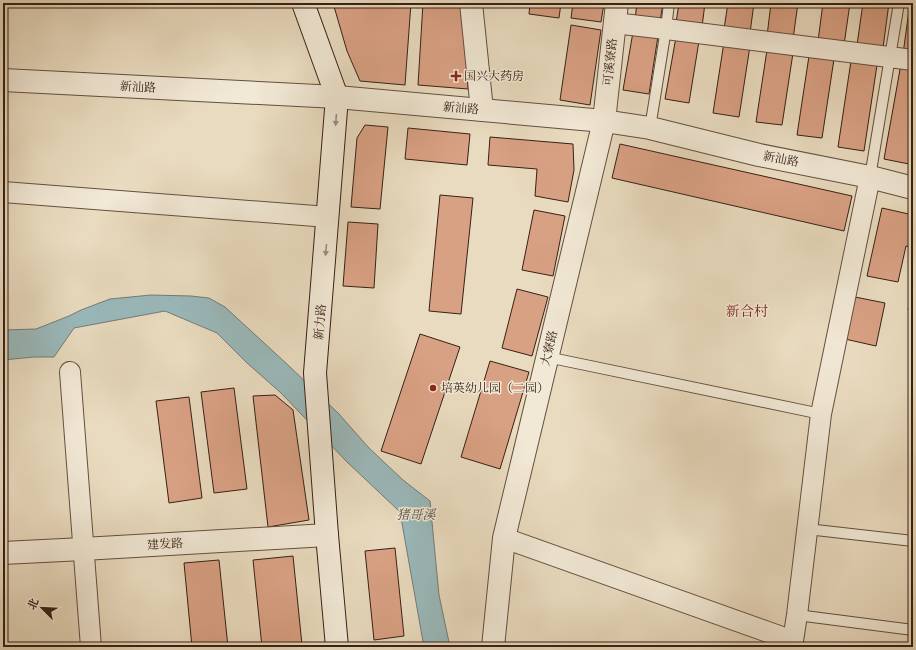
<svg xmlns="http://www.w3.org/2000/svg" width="916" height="650" viewBox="0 0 916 650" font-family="'IM FELL French Canon','Noto Serif SC',serif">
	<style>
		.water { fill: #9ab9bb; stroke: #727c79 }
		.building { fill: #d9a184; stroke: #372015 }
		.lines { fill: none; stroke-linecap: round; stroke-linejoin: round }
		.service-casing { stroke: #644f40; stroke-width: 12 }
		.minor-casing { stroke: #644f40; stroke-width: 22 }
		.tertiary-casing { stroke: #644f40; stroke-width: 24 }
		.secondary-casing { stroke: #372015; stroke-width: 24 }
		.service { stroke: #f1e8d5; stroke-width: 10 }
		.minor { stroke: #f1e8d5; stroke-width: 20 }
		.tertiary { stroke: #f1e8d5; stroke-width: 22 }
		.secondary { stroke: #f1e8d5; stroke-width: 22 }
		.oneway { fill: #9d8e7f }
		.poi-dot { fill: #8f2418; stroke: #f1e8d5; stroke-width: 1.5 }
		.labels { text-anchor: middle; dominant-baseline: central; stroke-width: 3; stroke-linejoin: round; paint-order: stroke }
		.street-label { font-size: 12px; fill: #372015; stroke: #f1e8d5 }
		.poi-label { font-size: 12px; fill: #372015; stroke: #f1e8d5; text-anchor: start }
		.water-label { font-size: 13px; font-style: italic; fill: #554e47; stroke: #f1e8d5 }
		.quarter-label { font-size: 14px; fill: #7a1f14; stroke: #f1e8d5 }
	</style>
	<rect width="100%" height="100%" fill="#e9dbbf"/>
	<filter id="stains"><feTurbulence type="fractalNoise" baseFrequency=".005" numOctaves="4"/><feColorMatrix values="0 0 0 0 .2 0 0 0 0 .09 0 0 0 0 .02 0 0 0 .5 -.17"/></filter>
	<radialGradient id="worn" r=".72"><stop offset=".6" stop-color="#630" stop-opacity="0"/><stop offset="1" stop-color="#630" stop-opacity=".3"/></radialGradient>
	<polygon class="water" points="151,295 191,296 209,298 225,307 288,365 339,414 369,448 403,480 430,501 439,595 450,647 424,647 400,512 347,462 281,393 247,363 217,333 165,311 74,328 54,357 34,357 3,360 3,330 36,329 69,316 81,310 110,299"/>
	<g class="building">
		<polygon points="333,3 411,3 405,85 360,81 347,51"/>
		<polygon points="423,3 463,3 468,89 418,85"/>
		<polygon points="530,3 561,3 559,18 529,14"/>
		<polygon points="573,3 604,3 601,22 571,18"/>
		<polygon points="637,3 663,3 660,22 635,19"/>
		<polygon points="679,3 705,3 702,27 676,23"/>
		<polygon points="728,3 754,3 750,33 724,29"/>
		<polygon points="771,3 798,3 793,39 767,36"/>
		<polygon points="823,3 850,3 844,45 818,41"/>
		<polygon points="863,3 889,3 883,48 857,45"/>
		<polygon points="910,3 913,3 913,55 903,54"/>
		<polygon points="571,25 601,30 590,105 560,100"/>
		<polygon points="633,32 658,36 649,94 623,90"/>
		<polygon points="676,37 699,41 689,103 665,99"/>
		<polygon points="724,42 750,46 739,117 713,113"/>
		<polygon points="767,50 793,53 782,125 756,122"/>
		<polygon points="809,56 834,59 822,138 797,135"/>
		<polygon points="851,61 877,65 864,151 838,147"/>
		<polygon points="901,64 913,66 913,142 909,164 884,159"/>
		<polygon points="365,125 388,127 380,209 351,207 357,138"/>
		<polygon points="408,128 470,134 467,165 405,159"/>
		<polygon points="490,137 573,144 574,170 568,202 535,196 537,169 488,165"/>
		<polygon points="620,144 852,196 844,231 612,178"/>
		<polygon points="440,195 473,198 461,314 429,311"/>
		<polygon points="882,208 913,215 913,248 906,246 898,282 867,276"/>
		<polygon points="534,210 565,216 553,276 522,270"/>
		<polygon points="348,222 378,224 374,288 343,286"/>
		<polygon points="517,289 548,297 532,356 502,348"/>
		<polygon points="913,289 913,311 908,310"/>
		<polygon points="855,297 885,303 876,346 845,339"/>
		<polygon points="420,334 460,347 421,464 381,451"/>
		<polygon points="490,361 529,372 500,469 461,457"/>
		<polygon points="234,388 247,489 214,493 201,392"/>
		<polygon points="275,395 293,410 309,520 268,527 253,396"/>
		<polygon points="189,397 202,498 169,503 156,401"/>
		<polygon points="395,548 404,636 374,640 365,551"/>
		<polygon points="293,556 302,645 285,647 262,647 253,560"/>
		<polygon points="219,560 228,647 192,647 184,563"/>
	</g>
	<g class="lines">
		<g class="service-casing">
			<g id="service">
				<polyline points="650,128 666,29 669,3"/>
				<polyline points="870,177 899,3"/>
				<polyline points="547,357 821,414"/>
				<polyline points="807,529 913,541"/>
				<polyline points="797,615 913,630"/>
			</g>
		</g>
		<g class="minor-casing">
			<g id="minor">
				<polyline points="614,23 666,29 913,60"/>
				<polyline points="3,192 328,217"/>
				<polyline points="70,372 91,647"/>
				<polyline points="504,538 793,641"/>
				<polyline points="792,647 797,615 821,414 870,177"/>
			</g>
		</g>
		<g class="tertiary-casing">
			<g id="tertiary">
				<polyline points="471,3 482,110"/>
				<polyline points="3,80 337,97 604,121 650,128 759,155 870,177 913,188"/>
				<polyline points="3,553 83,549 327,535"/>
				<polyline points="493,647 504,538 604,121 617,3"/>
			</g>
		</g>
		<g class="secondary-casing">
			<polyline id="secondary" points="303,3 337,97 315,373 327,535 337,647"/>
		</g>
		<use href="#service" class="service"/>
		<use href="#minor" class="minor"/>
		<use href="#tertiary" class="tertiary"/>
		<use href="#secondary" class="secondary"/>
	</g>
	<defs><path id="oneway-solid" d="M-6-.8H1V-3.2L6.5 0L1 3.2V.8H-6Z"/></defs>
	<g class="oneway">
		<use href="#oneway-solid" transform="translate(336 120) rotate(94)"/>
		<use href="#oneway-solid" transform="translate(326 250) rotate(95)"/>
	</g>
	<g class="poi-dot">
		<path d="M454 70h4v4h4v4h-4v4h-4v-4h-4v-4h4z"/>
		<circle cx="433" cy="388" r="4"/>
	</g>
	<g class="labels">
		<g class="street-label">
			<text transform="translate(610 62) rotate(-84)">可溪寮路</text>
			<text transform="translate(138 87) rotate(3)">新汕路</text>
			<text transform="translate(461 108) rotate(5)">新汕路</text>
			<text transform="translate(781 159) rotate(11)">新汕路</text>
			<text transform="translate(320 322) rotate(-85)">新力路</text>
			<text transform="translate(549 348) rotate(-76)">大寮路</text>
			<text transform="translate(165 544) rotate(-3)">建发路</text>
		</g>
		<g class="poi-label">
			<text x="464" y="76">国兴大药房</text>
			<text x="441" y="388">培英幼儿园（二园）</text>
		</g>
		<g class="water-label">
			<text x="416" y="514">猪哥溪</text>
		</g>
		<g class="quarter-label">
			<text x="747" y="311">新合村</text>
		</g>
	</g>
	<rect width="916" height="650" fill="none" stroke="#e9dbbf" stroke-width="16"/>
	<rect x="4" y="4" width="908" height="642" fill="none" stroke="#372015" stroke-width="2"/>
	<rect x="8" y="8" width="900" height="634" fill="none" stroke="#372015"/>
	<g transform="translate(42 608) rotate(294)" stroke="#f1e8d5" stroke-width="3" paint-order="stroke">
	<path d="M0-3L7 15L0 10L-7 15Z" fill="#372015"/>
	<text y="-6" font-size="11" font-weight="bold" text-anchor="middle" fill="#372015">北</text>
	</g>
	<rect width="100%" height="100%" filter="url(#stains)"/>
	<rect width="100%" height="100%" fill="url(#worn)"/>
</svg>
